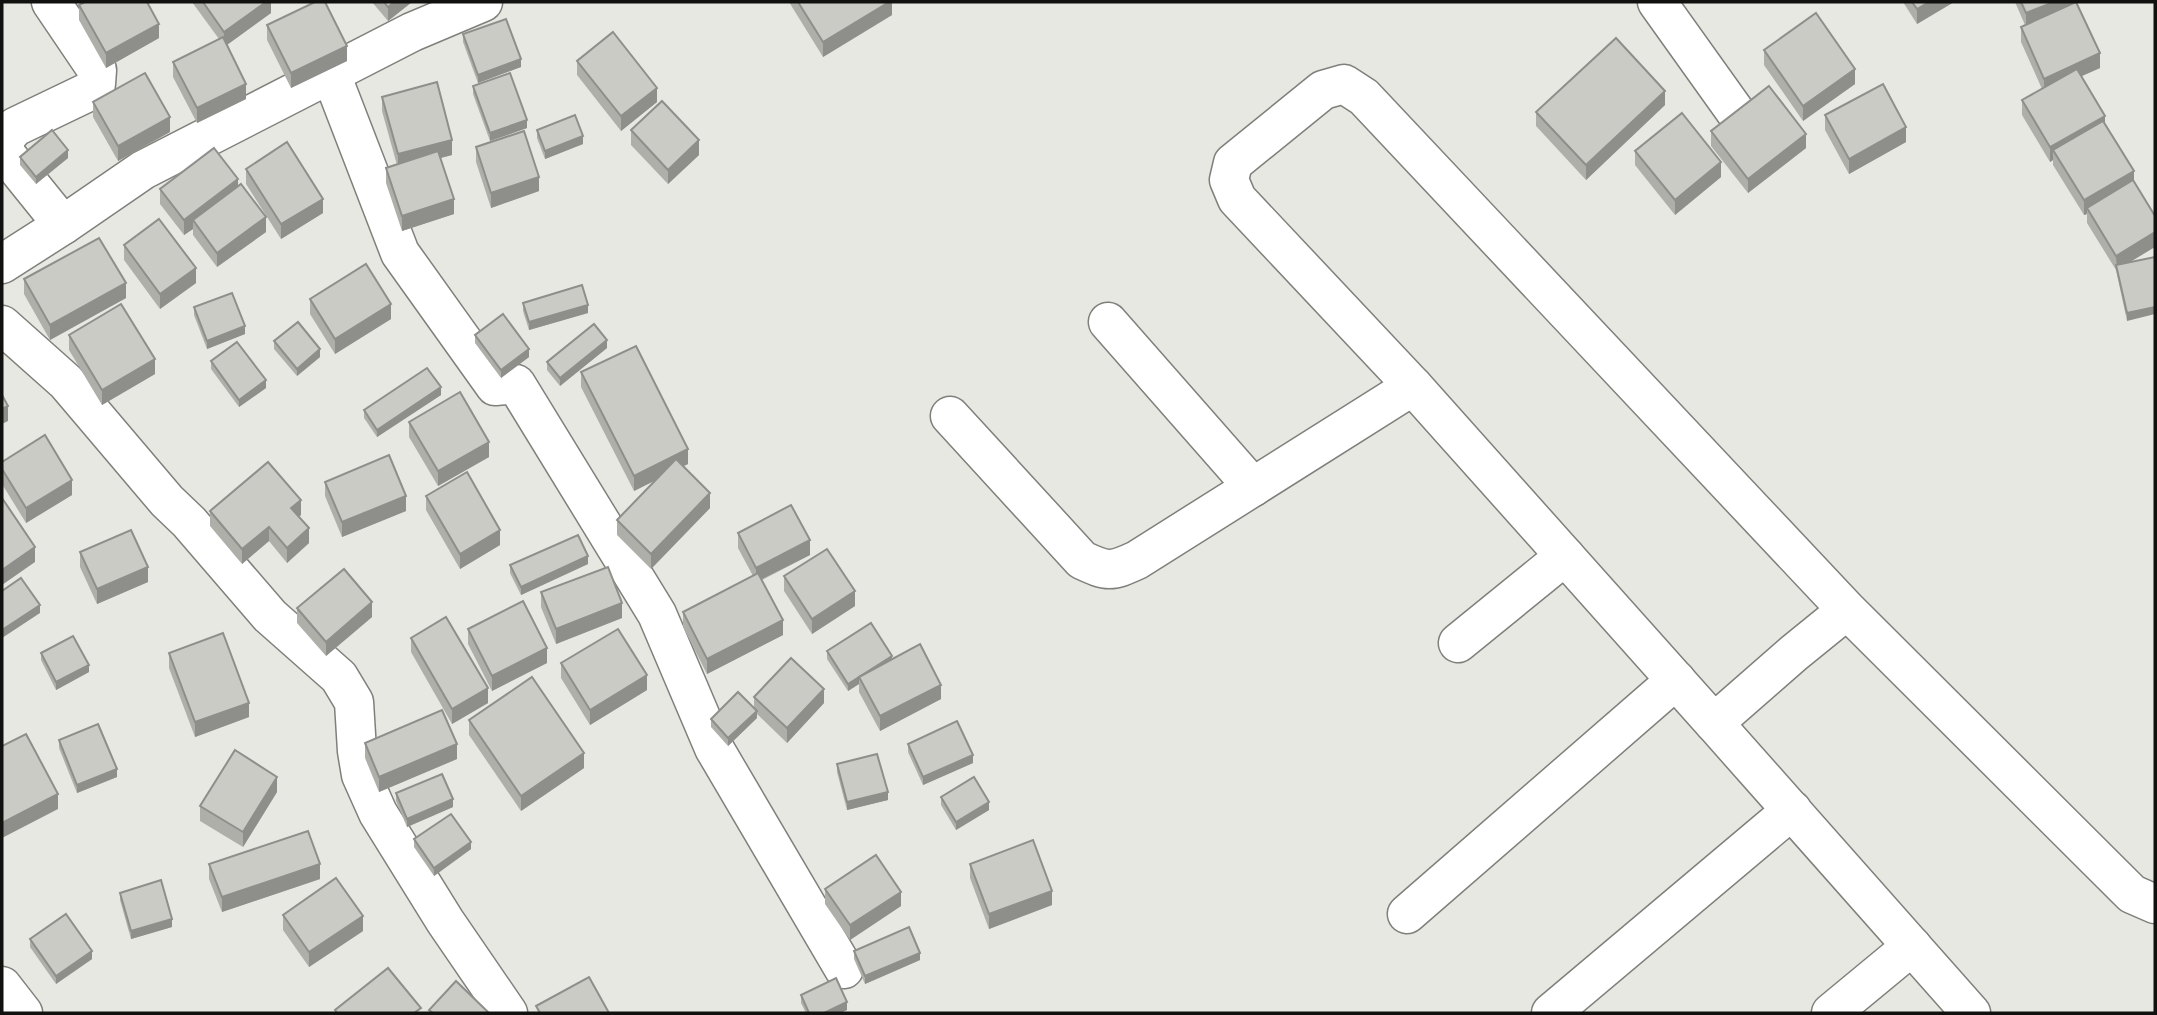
<svg xmlns="http://www.w3.org/2000/svg" width="2157" height="1015" viewBox="0 0 2157 1015" font-family="Cabin,sans-serif">
	<style>
		.lines { fill: none; stroke-linecap: round; stroke-linejoin: round }
		.minor-casing { stroke: #7f7f7b; stroke-width: 41 }
		.minor { stroke: #fff; stroke-width: 38 }
		.wall { fill: #afafaa }
		.shaded-wall { fill: #8e8e8b }
		.building { fill: #cbcbc6; stroke: #8e8e8b; stroke-width: 2 }
	</style>
	<rect width="100%" height="100%" fill="#e8e8e3"/>
	<g class="lines">
		<g class="minor-casing">
			<g id="minor">
				<polyline points="51,2 97,70 96,84 88,92 15,127 6,137 4,152 63,225"/>
				<polyline points="1657,2 1737,114"/>
				<polyline points="331,74 400,253 495,386 516,384 657,614 714,748 844,969"/>
				<polyline points="2,264 63,225 143,170 412,32 483,2"/>
				<polyline points="1108,322 1253,487"/>
				<polyline points="2,325 66,382 167,501 189,522 270,616 339,677 354,702 357,751 361,775 378,813 445,921 508,1013"/>
				<path d="M950,416l132,144c26,12 29,12 55,0l276,-174"/>
				<polyline points="1847,610 1364,97 1344,84 1323,90 1233,163 1229,180 1237,199 1413,386 1714,723 1794,653 1847,610 2132,894 2155,904"/>
				<polyline points="1458,643 1565,556"/>
				<polyline points="1714,723 1971,1013"/>
				<polyline points="1407,914 1676,680"/>
				<polyline points="2,986 23,1013"/>
				<polyline points="1551,1013 1792,810"/>
				<polyline points="1831,1013 1912,946"/>
			</g>
		</g>
		<use href="#minor" class="minor"/>
	</g>
	<g class="wall">
		<polygon points="192,2 271,2 271,13 227,45 246,99 197,123 173,77 173,62 219,39"/>
		<polygon points="372,2 412,2 388,21"/>
		<polygon points="789,2 892,2 892,15 823,57"/>
		<polygon points="1903,2 1954,2 1917,24"/>
		<polygon points="2015,2 2075,2 2100,68 2081,76 2105,123 2129,263 2127,321 2116,270 2087,223 2087,214 2084,215 2053,165 2053,160 2050,162 2022,115 2022,100 2042,89 2021,42 2021,27 2025,25"/>
		<polygon points="79,5 159,38 106,68 79,20"/>
		<polygon points="267,25 347,61 291,88 267,40"/>
		<polygon points="463,34 521,67 478,83 463,42"/>
		<polygon points="1764,50 1855,84 1803,121 1764,65"/>
		<polygon points="577,61 657,102 621,131 577,75"/>
		<polygon points="473,86 527,128 490,141 473,94"/>
		<polygon points="382,97 452,155 440,158 454,214 402,231 386,183 386,168 397,165 382,111"/>
		<polygon points="93,102 170,132 118,161 93,117"/>
		<polygon points="1665,105 1586,180 1536,126 1536,112"/>
		<polygon points="1825,115 1906,142 1849,174 1825,130"/>
		<polygon points="537,130 583,144 545,159 537,138"/>
		<polygon points="631,130 699,155 668,184 631,145"/>
		<polygon points="1711,131 1806,148 1748,193 1711,146"/>
		<polygon points="476,147 539,191 491,208 476,162"/>
		<polygon points="1635,151 1721,177 1675,215 1635,165"/>
		<polygon points="20,157 68,158 36,184 20,165"/>
		<polygon points="246,169 323,213 281,239 246,184"/>
		<polygon points="238,186 266,232 217,267 193,235 193,229 184,235 160,204 160,189"/>
		<polygon points="124,245 196,283 160,309 124,260"/>
		<polygon points="24,279 126,298 50,340 24,294"/>
		<polygon points="310,299 391,319 335,354 310,314"/>
		<polygon points="523,303 588,313 529,330 523,311"/>
		<polygon points="194,307 245,334 207,349 194,315"/>
		<polygon points="69,335 155,374 102,405 69,350"/>
		<polygon points="475,335 529,357 501,378 475,343"/>
		<polygon points="274,341 320,357 297,376 274,349"/>
		<polygon points="607,348 560,386 547,370 547,362"/>
		<polygon points="211,361 266,388 239,407 211,369"/>
		<polygon points="581,372 688,464 683,466 710,508 651,569 617,535 617,520 656,480 634,491 581,387"/>
		<polygon points="441,395 377,437 364,418 364,410"/>
		<polygon points="409,422 489,457 438,486 409,437"/>
		<polygon points="2,462 72,495 26,523 2,484"/>
		<polygon points="325,482 406,511 342,537 325,496"/>
		<polygon points="426,496 500,545 460,569 426,510"/>
		<polygon points="210,511 301,515 299,516 309,543 287,563 269,541 242,564 210,526"/>
		<polygon points="738,533 810,555 762,580 783,635 707,674 683,627 683,612 753,576 738,548"/>
		<polygon points="80,552 148,582 97,604 80,567"/>
		<polygon points="588,564 521,595 510,573 510,565"/>
		<polygon points="784,576 855,606 812,634 784,591"/>
		<polygon points="541,592 622,618 556,644 541,607"/>
		<polygon points="297,608 372,617 326,656 297,623"/>
		<polygon points="468,629 547,663 492,691 468,644"/>
		<polygon points="411,638 488,703 452,724 411,652"/>
		<polygon points="827,651 892,659 941,699 880,731 859,692 859,684 848,691 827,659"/>
		<polygon points="41,653 89,672 56,690 41,660"/>
		<polygon points="169,653 249,717 195,737 169,668"/>
		<polygon points="561,663 647,690 590,725 561,678"/>
		<polygon points="754,697 824,703 787,743 757,714 757,718 728,746 711,727 711,719 754,708"/>
		<polygon points="469,720 584,768 521,811 469,735"/>
		<polygon points="59,740 117,777 77,793 59,748"/>
		<polygon points="365,743 457,759 379,792 365,758"/>
		<polygon points="908,744 973,763 923,785 908,752"/>
		<polygon points="837,764 888,800 847,810 837,772"/>
		<polygon points="277,792 243,847 200,821 200,806"/>
		<polygon points="396,793 453,807 407,827 396,801"/>
		<polygon points="941,797 989,810 956,830 941,805"/>
		<polygon points="414,839 471,849 434,876 414,847"/>
		<polygon points="209,864 320,879 222,912 209,879"/>
		<polygon points="970,864 1052,905 989,929 970,878"/>
		<polygon points="825,889 901,906 850,940 825,904"/>
		<polygon points="120,893 172,927 131,939 120,900"/>
		<polygon points="283,915 363,931 309,967 283,930"/>
		<polygon points="30,939 92,959 56,984 30,947"/>
		<polygon points="854,951 920,960 865,984 854,959"/>
		<polygon points="801,995 847,1010 840,1013 806,1013 801,1003"/>
	</g>
	<g class="shaded-wall">
		<polygon points="266,2 271,2 271,13 224,47 224,32"/>
		<polygon points="394,2 412,2 388,21 388,7"/>
		<polygon points="889,2 892,2 892,15 823,57 823,42"/>
		<polygon points="1929,2 1954,2 1917,24 1917,9"/>
		<polygon points="2054,2 2075,2 2075,8 2026,28 2026,13"/>
		<polygon points="159,24 159,38 106,68 106,53"/>
		<polygon points="347,46 347,61 291,88 291,73"/>
		<polygon points="2100,53 2100,68 2044,93 2044,79"/>
		<polygon points="521,59 521,67 478,83 478,75"/>
		<polygon points="1855,69 1855,84 1803,121 1803,106"/>
		<polygon points="246,84 246,99 197,123 197,108"/>
		<polygon points="657,88 657,102 621,131 621,116"/>
		<polygon points="1665,91 1665,105 1586,180 1586,165"/>
		<polygon points="2105,116 2105,131 2053,150 2053,160 2050,162 2050,147"/>
		<polygon points="170,117 170,132 118,161 118,146"/>
		<polygon points="527,120 527,128 490,141 490,133"/>
		<polygon points="1906,127 1906,142 1849,174 1849,159"/>
		<polygon points="1806,134 1806,148 1748,193 1748,179"/>
		<polygon points="583,136 583,144 545,159 545,151"/>
		<polygon points="452,140 452,155 398,169 398,154"/>
		<polygon points="699,140 699,155 668,184 668,170"/>
		<polygon points="68,150 68,158 36,184 36,177"/>
		<polygon points="1721,162 1721,177 1675,215 1675,200"/>
		<polygon points="2134,171 2134,186 2087,208 2087,214 2084,215 2084,200"/>
		<polygon points="539,177 539,191 491,208 491,193"/>
		<polygon points="238,179 238,194 193,220 193,229 184,235 184,220"/>
		<polygon points="323,199 323,213 281,239 281,224"/>
		<polygon points="454,199 454,214 402,231 402,216"/>
		<polygon points="266,217 266,232 217,267 217,253"/>
		<polygon points="2155,232 2155,247 2117,270 2116,256"/>
		<polygon points="196,268 196,283 160,309 160,294"/>
		<polygon points="126,283 126,298 50,340 50,325"/>
		<polygon points="391,304 391,319 335,354 335,339"/>
		<polygon points="588,305 588,313 529,330 529,322"/>
		<polygon points="2155,307 2155,314 2127,321 2127,313"/>
		<polygon points="245,326 245,334 207,349 207,341"/>
		<polygon points="607,340 607,348 560,386 560,378"/>
		<polygon points="320,349 320,357 297,376 297,369"/>
		<polygon points="529,349 529,357 501,378 501,370"/>
		<polygon points="155,359 155,374 102,405 102,390"/>
		<polygon points="266,380 266,388 239,407 239,400"/>
		<polygon points="441,387 441,395 377,437 377,430"/>
		<polygon points="8,406 8,421 2,424 2,409"/>
		<polygon points="489,442 489,457 438,486 438,471"/>
		<polygon points="688,449 688,464 634,491 634,476"/>
		<polygon points="72,480 72,495 26,523 26,508"/>
		<polygon points="710,493 710,508 651,569 651,554"/>
		<polygon points="406,496 406,511 342,537 342,522"/>
		<polygon points="301,500 301,515 291,523 291,508"/>
		<polygon points="269,527 269,541 242,564 242,549"/>
		<polygon points="309,528 309,543 287,563 287,548"/>
		<polygon points="500,530 500,545 460,569 460,554"/>
		<polygon points="810,540 810,555 756,582 756,568"/>
		<polygon points="35,547 35,562 2,585 2,570"/>
		<polygon points="588,556 588,564 521,595 521,587"/>
		<polygon points="148,567 148,582 97,604 97,589"/>
		<polygon points="855,591 855,606 812,634 812,619"/>
		<polygon points="372,602 372,617 326,656 326,642"/>
		<polygon points="622,603 622,618 556,644 556,629"/>
		<polygon points="40,605 40,613 2,638 2,630"/>
		<polygon points="783,620 783,635 707,674 707,659"/>
		<polygon points="547,648 547,663 492,691 492,676"/>
		<polygon points="892,656 892,664 859,677 859,684 848,691 848,684"/>
		<polygon points="89,665 89,672 56,690 56,682"/>
		<polygon points="647,675 647,690 590,725 590,710"/>
		<polygon points="941,685 941,699 880,731 880,716"/>
		<polygon points="488,688 488,703 452,724 452,709"/>
		<polygon points="824,689 824,703 787,743 787,728"/>
		<polygon points="249,703 249,717 195,737 195,722"/>
		<polygon points="757,711 757,718 728,746 728,738"/>
		<polygon points="457,744 457,759 379,792 379,777"/>
		<polygon points="584,753 584,768 521,811 521,796"/>
		<polygon points="973,755 973,763 923,785 923,777"/>
		<polygon points="117,769 117,777 77,793 77,785"/>
		<polygon points="277,777 277,792 243,847 243,832"/>
		<polygon points="888,792 888,800 847,810 847,802"/>
		<polygon points="58,794 58,809 2,838 2,823"/>
		<polygon points="453,799 453,807 407,827 407,819"/>
		<polygon points="989,802 989,810 956,830 956,822"/>
		<polygon points="471,842 471,849 434,876 434,868"/>
		<polygon points="320,864 320,879 222,912 222,897"/>
		<polygon points="1052,891 1052,905 989,929 989,914"/>
		<polygon points="901,892 901,906 850,940 850,925"/>
		<polygon points="363,916 363,931 309,967 309,952"/>
		<polygon points="172,919 172,927 131,939 131,931"/>
		<polygon points="92,951 92,959 56,984 56,976"/>
		<polygon points="920,953 920,960 865,984 865,976"/>
		<polygon points="847,1002 847,1010 840,1013 824,1013"/>
	</g>
	<g class="building">
		<polygon points="85,2 147,2 159,24 106,53 79,5"/>
		<polygon points="203,2 266,2 224,32"/>
		<polygon points="315,2 325,2 347,46 291,73 267,25"/>
		<polygon points="384,2 394,2 388,7"/>
		<polygon points="798,2 889,2 823,42"/>
		<polygon points="1912,2 1929,2 1917,9"/>
		<polygon points="2021,2 2054,2 2026,13"/>
		<polygon points="2076,2 2100,53 2044,79 2021,27"/>
		<polygon points="1816,13 1855,69 1803,106 1764,50"/>
		<polygon points="506,19 521,59 478,75 463,34"/>
		<polygon points="613,32 657,88 621,116 577,61"/>
		<polygon points="223,37 246,84 197,108 173,62"/>
		<polygon points="1616,38 1665,91 1586,165 1536,112"/>
		<polygon points="2077,69 2105,116 2050,147 2022,100"/>
		<polygon points="145,73 170,117 118,146 93,102"/>
		<polygon points="510,73 527,120 490,133 473,86"/>
		<polygon points="437,82 452,140 398,154 382,97"/>
		<polygon points="1883,84 1906,127 1849,159 1825,115"/>
		<polygon points="1769,86 1806,134 1748,179 1711,131"/>
		<polygon points="662,101 699,140 668,170 631,130"/>
		<polygon points="1682,113 1721,162 1675,200 1635,151"/>
		<polygon points="575,115 583,136 545,151 537,130"/>
		<polygon points="2103,121 2134,171 2084,200 2053,150"/>
		<polygon points="52,130 68,150 36,177 20,157"/>
		<polygon points="524,131 539,177 491,193 476,147"/>
		<polygon points="287,142 323,199 281,224 246,169"/>
		<polygon points="214,148 238,179 184,220 160,189"/>
		<polygon points="438,151 454,199 402,216 386,168"/>
		<polygon points="2133,180 2155,216 2155,232 2116,256 2087,208"/>
		<polygon points="241,184 266,217 217,253 193,220"/>
		<polygon points="159,219 196,268 160,294 124,245"/>
		<polygon points="99,238 126,283 50,325 24,279"/>
		<polygon points="2155,257 2155,307 2127,313 2116,265"/>
		<polygon points="366,264 391,304 335,339 310,299"/>
		<polygon points="582,285 588,305 529,322 523,303"/>
		<polygon points="232,293 245,326 207,341 194,307"/>
		<polygon points="121,304 155,359 102,390 69,335"/>
		<polygon points="503,314 529,349 501,370 475,335"/>
		<polygon points="298,322 320,349 297,369 274,341"/>
		<polygon points="594,324 607,340 560,378 547,362"/>
		<polygon points="237,342 266,380 239,400 211,361"/>
		<polygon points="636,346 688,449 634,476 581,372"/>
		<polygon points="427,368 441,387 377,430 364,410"/>
		<polygon points="460,392 489,442 438,471 409,422"/>
		<polygon points="2,395 8,406 2,409"/>
		<polygon points="45,435 72,480 26,508 2,469 2,462"/>
		<polygon points="389,455 406,496 342,522 325,482"/>
		<polygon points="676,459 710,493 651,554 617,520"/>
		<polygon points="268,462 301,500 291,508 309,528 287,548 269,527 242,549 210,511"/>
		<polygon points="467,472 500,530 460,554 426,496"/>
		<polygon points="2,498 35,547 2,570"/>
		<polygon points="791,505 810,540 756,568 738,533"/>
		<polygon points="131,530 148,567 97,589 80,552"/>
		<polygon points="578,535 588,556 521,587 510,565"/>
		<polygon points="827,549 855,591 812,619 784,576"/>
		<polygon points="608,567 622,603 556,629 541,592"/>
		<polygon points="344,569 372,602 326,642 297,608"/>
		<polygon points="758,573 783,620 707,659 683,612"/>
		<polygon points="21,578 40,605 2,630 2,591"/>
		<polygon points="523,601 547,648 492,676 468,629"/>
		<polygon points="446,617 488,688 452,709 411,638"/>
		<polygon points="871,623 892,656 848,684 827,651"/>
		<polygon points="618,629 647,675 590,710 561,663"/>
		<polygon points="223,633 249,703 195,722 169,653"/>
		<polygon points="73,636 89,665 56,682 41,653"/>
		<polygon points="920,644 941,685 880,716 859,677"/>
		<polygon points="791,658 824,689 787,728 754,697"/>
		<polygon points="532,677 584,753 521,796 469,720"/>
		<polygon points="738,692 757,711 728,738 711,719"/>
		<polygon points="442,710 457,744 379,777 365,743"/>
		<polygon points="957,721 973,755 923,777 908,744"/>
		<polygon points="98,724 117,769 77,785 59,740"/>
		<polygon points="26,734 58,794 2,823 2,746"/>
		<polygon points="235,750 277,777 243,832 200,806"/>
		<polygon points="877,754 888,792 847,802 837,764"/>
		<polygon points="442,774 453,799 407,819 396,793"/>
		<polygon points="974,777 989,802 956,822 941,797"/>
		<polygon points="451,814 471,842 434,868 414,839"/>
		<polygon points="308,831 320,864 222,897 209,864"/>
		<polygon points="1033,840 1052,891 989,914 970,864"/>
		<polygon points="876,855 901,892 850,925 825,889"/>
		<polygon points="336,878 363,916 309,952 283,915"/>
		<polygon points="161,880 172,919 131,931 120,893"/>
		<polygon points="66,914 92,951 56,976 30,939"/>
		<polygon points="909,927 920,953 865,976 854,951"/>
		<polygon points="388,968 421,1008 414,1013 337,1013 335,1010"/>
		<polygon points="589,977 609,1013 540,1013 536,1006"/>
		<polygon points="836,978 847,1002 824,1013 809,1013 801,995"/>
		<polygon points="456,981 489,1013 433,1013 429,1010"/>
	</g>
	<rect width="2157" height="1015" fill="none" stroke="#11110f" stroke-width="7"/>
</svg>
